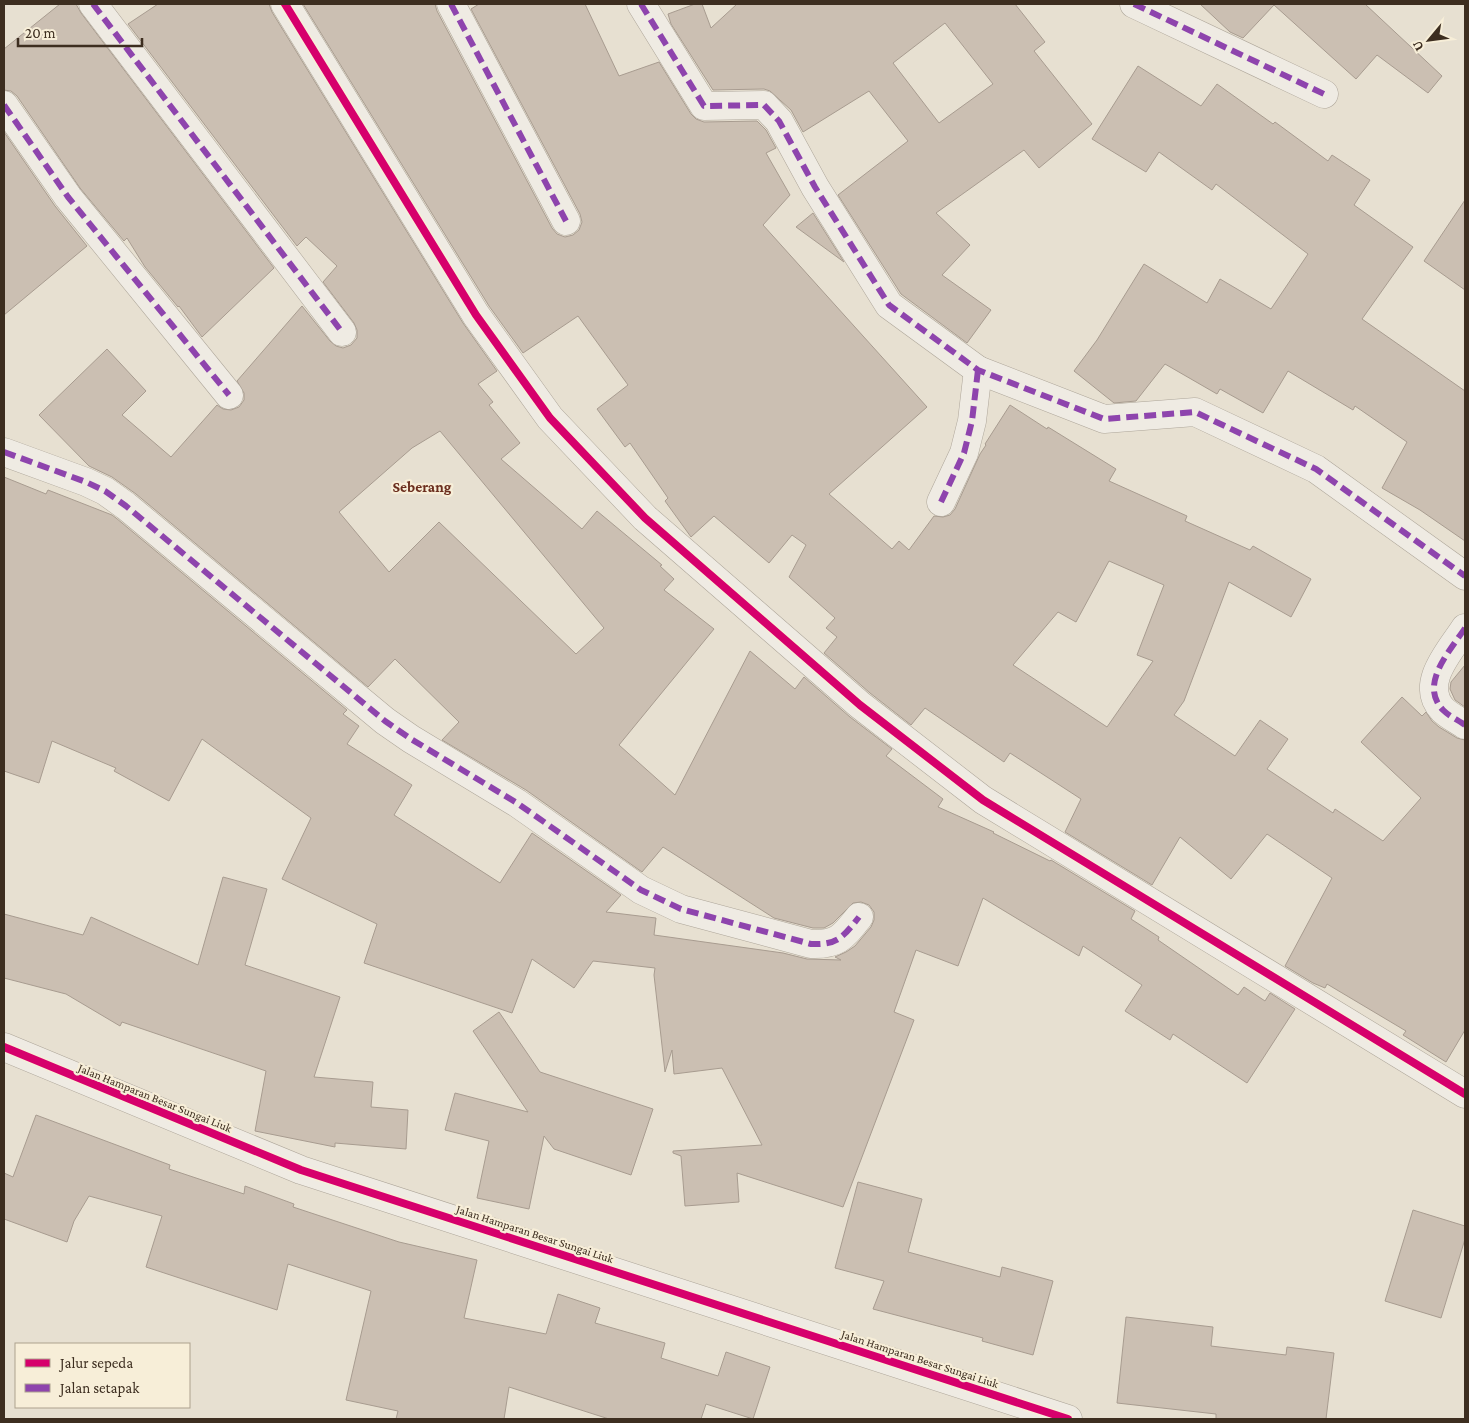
<svg xmlns="http://www.w3.org/2000/svg" width="1469" height="1423" viewBox="0 0 1469 1423" font-family="'Crimson Pro',serif">
	<style>
		.building { fill: #cbbfb2; stroke: #a89c90; fill-rule: evenodd }
		.lines { fill: none; stroke-linecap: round; stroke-linejoin: round }
		.minor-casing { stroke: #ada599; stroke-width: 29 }
		.minor { stroke: #efebe3; stroke-width: 28 }
		.quiet { stroke: #8e44ad; stroke-width: 6; stroke-dasharray: 12 6; stroke-linecap: butt }
		.cycleway-casing { stroke: #f7eed8; stroke-width: 11 }
		.cycleway { stroke: #d6006c; stroke-width: 8 }
		.labels { text-anchor: middle; dominant-baseline: central; stroke-width: 4.5; stroke-linejoin: round; paint-order: stroke }
		.street-label { font-size: 12px; fill: #3d2e20; stroke: #f7eed8 }
		.quarter-label { font-size: 15px; font-weight: bold; fill: #6b2e1e; stroke: #f7eed8 }
	</style>
	<rect width="100%" height="100%" fill="#e7e0d1"/>
	<g class="building">
		<polygon points="60,4 76,4 81,13 274,268 202,337 179,306 178,307 145,267 127,238 124,241 80,188 17,96 11,91 4,90 4,49"/>
		<path d="M158,4h111l3,8 191,311 34,48 -19,13 15,18 -4,3 31,38 -19,16 81,70 15,-18 65,54 -2,1 14,13 -10,11 50,39 -95,116 56,50 75,-144 45,38 9,-12 46,40 42,32 -6,7 57,43 -5,8 56,25 -1,1 57,28 1,-1 84,51 -4,8 28,18 -1,3 80,55 6,-8 21,14 5,-8 25,16 -48,74 -74,-49 -3,6 -45,-29 17,-26 -59,-39 -4,10 -96,-58 -25,68 -42,-16 -22,62 20,8 -71,187 -106,-34 2,29 -54,4 -4,-50 -8,-3v-2l89,-6 -40,-77 -48,6 -2,-24 -7,22 -11,-97 1,-7 -62,-7 -19,27 -42,-29 -20,54 -148,-50 13,-39 -95,-45 29,-61 -109,-79 -33,62 -55,-30 2,-3 -64,-27 -13,42 -35,-12v-294l42,17 2,-4 64,25 4,3 231,192 -4,4 16,12 -12,18 65,41 -18,30 106,68 32,-50 89,62 -15,17 50,6 -2,17 129,18 24,6 34,1 -6,-3 11,-5 9,-6 16,-19 3,-7v-8l-5,-7 -8,-3 -8,1 -20,20 -9,5h-11l-39,-10 -111,-71 -21,25 -116,-82 -84,-50 17,-18 -64,-63 -27,28 -232,-193 -24,-17 -23,-11 -50,-51 68,-66 39,42 -24,24 49,42 46,-52 6,4 8,1 8,-3 5,-7v-7l-7,-12 65,-75 28,35 6,5 7,2 8,-3 6,-7v-8l-3,-7 -31,-41 14,-16 -31,-29 -9,9 -169,-222zM440,431l164,197 -28,26 -137,-132 -50,50 -50,-60 73,-64z"/>
		<path d="M303,4h132l2,7 115,217 5,6 8,3 8,-2 6,-5 3,-8 -2,-8 -109,-205 8,-5h106l34,72 40,-14 32,52 5,5 8,3 53,-1 9,9 10,18 -10,5 24,42 -27,30 164,182 -98,87 63,55 7,-8 10,9 25,-34 9,1 7,-2 5,-6 25,-55 6,-9 -1,-1 25,-39 37,24 1,-2 68,42 -7,12 78,35 -2,5 65,29 3,-4 58,33 -20,38 -62,-35 -45,119 -10,14 61,41 25,-36 28,19 -21,30 66,44 2,-4 48,32 38,-43 -60,-56 41,-45 20,19 4,-4 6,9 7,6 18,11 8,2v290l-19,32 -43,-27 3,-4 -79,-47 -2,4 -12,-5 -28,-17 47,-88 -65,-44 -36,45 -51,-42 -28,48 -87,-53 16,-33 -71,-46 -6,9 -79,-54 -14,17 -41,-32 -46,-40 13,-16 -11,-9 9,-10 -46,-41 17,-32 -14,-10 -23,28 -55,-47 -23,21 -26,-36 3,-3 -38,-55 -5,4 -28,-38 31,-24 -50,-69 -55,37 -34,-47zM1109,561l55,24 -27,70 16,6 -46,66 -94,-62 45,-53 18,10z"/>
		<path d="M695,4h7l9,24 26,-24h278l30,38 -11,9 58,73 -53,44 -15,-18 -88,63 34,32 -28,30 49,35 -24,33 -66,-49 -63,-99 70,-54 -39,-50 -66,41 -12,-22 -21,-19 -6,-2 -51,1 -42,-66 -3,-10zM945,23l48,61 -54,39 -46,-60z"/>
		<polygon points="1200,4 1365,4 1442,76 1428,93 1377,55 1356,79 1274,5 1243,38 1230,32"/>
		<polygon points="1138,66 1201,106 1217,84 1273,124 1275,122 1328,161 1332,155 1370,180 1354,205 1413,247 1362,319 1465,391 1465,541 1420,510 1382,488 1407,442 1355,406 1353,410 1288,371 1263,413 1220,389 1217,394 1165,364 1136,401 1114,403 1074,371 1097,340 1144,264 1207,303 1220,279 1271,309 1308,254 1216,184 1212,190 1159,152 1146,172 1092,139"/>
		<polygon points="4,132 55,206 87,246 4,315"/>
		<polygon points="1465,200 1465,290 1424,261"/>
		<polygon points="813,213 844,262 796,227"/>
		<polygon points="1465,665 1465,707 1455,700 1450,689 1451,682"/>
		<polygon points="223,877 267,889 245,965 340,997 314,1077 373,1082 371,1107 408,1110 406,1149 335,1143 335,1147 255,1131 266,1071 122,1022 120,1026 66,994 4,978 4,914 83,935 91,917 198,965"/>
		<polygon points="499,1012 540,1072 653,1109 631,1175 554,1149 544,1136 529,1209 477,1198 489,1141 445,1130 455,1093 528,1112 473,1031"/>
		<polygon points="36,1115 170,1165 169,1169 244,1194 245,1186 294,1204 293,1207 399,1242 477,1260 464,1318 546,1334 558,1294 600,1308 595,1323 665,1343 661,1358 718,1376 726,1352 770,1367 753,1419 706,1404 701,1419 609,1419 509,1387 504,1419 396,1419 398,1411 346,1400 371,1291 288,1264 277,1310 146,1267 162,1216 89,1196 74,1221 67,1242 4,1219 4,1173 13,1177"/>
		<polygon points="858,1182 922,1199 908,1252 1000,1277 1002,1267 1053,1281 1033,1355 982,1341 983,1338 873,1309 884,1281 835,1268"/>
		<polygon points="1413,1210 1465,1226 1465,1239 1441,1318 1385,1301"/>
		<polygon points="1126,1317 1213,1327 1211,1346 1286,1355 1287,1347 1334,1353 1326,1419 1216,1419 1216,1414 1117,1403"/>
	</g>
	<g class="lines">
		<g class="minor-casing">
			<g id="minor">
				<polyline points="93,4 342,332"/>
				<polyline points="285,4 476,315 550,418 645,518 860,705 983,800 1465,1094"/>
				<polyline points="451,4 566,221"/>
				<polyline points="641,4 704,106 764,105 779,121 815,187 889,305 978,370 1104,419 1195,412 1316,469 1465,576"/>
				<polyline points="1134,4 1324,94"/>
				<polyline points="4,105 68,197 229,395"/>
				<path d="M4,452l82,30 19,9 21,15 259,215 26,18 106,64 124,87 40,19 130,35c27,1 32,-7 48,-27"/>
				<polyline points="941,502 964,453 972,421 978,370"/>
				<path d="M1465,628c-14,22 -47,56 -22,82 6,6 15,10 22,15"/>
				<polyline points="4,1047 301,1170 1068,1419"/>
			</g>
		</g>
		<use href="#minor" class="minor"/>
		<g class="quiet">
			<polyline points="93,4 342,332"/>
			<polyline points="451,4 566,221"/>
			<polyline points="641,4 704,106 764,105 779,121 815,187 889,305 978,370 1104,419 1195,412 1316,469 1465,576"/>
			<polyline points="1134,4 1324,94"/>
			<polyline points="4,105 68,197 229,395"/>
			<path d="M4,452l82,30 19,9 21,15 259,215 26,18 106,64 124,87 40,19 130,35c27,1 32,-7 48,-27"/>
			<polyline points="941,502 964,453 972,421 978,370"/>
			<path d="M1465,628c-14,22 -47,56 -22,82 6,6 15,10 22,15"/>
		</g>
		<g class="cycleway-casing">
			<g id="cycleway">
				<polyline points="285,4 476,315 550,418 645,518 860,705 983,800 1465,1094"/>
				<polyline points="4,1047 301,1170 1068,1419"/>
			</g>
		</g>
		<use href="#cycleway" class="cycleway"/>
	</g>
	<g class="labels">
		<g class="street-label">
			<text transform="translate(155 1098) rotate(22)">Jalan Hamparan Besar Sungai Liuk</text>
			<text transform="translate(535 1234) rotate(18)">Jalan Hamparan Besar Sungai Liuk</text>
			<text transform="translate(920 1359) rotate(18)">Jalan Hamparan Besar Sungai Liuk</text>
		</g>
		<g class="quarter-label">
			<text x="422" y="487">Seberang</text>
		</g>
	</g>
	<rect width="1469" height="1423" fill="none" stroke="#3d2e20" stroke-width="10"/>
	<rect x="15" y="1343" width="175" height="65" fill="#f7eed8" stroke="#ada18e"/>
	<rect x="25" y="1359" width="25" height="8" fill="#d6006c" stroke="#ada18e"/>
	<text x="60" y="1368" font-size="15" fill="#3d2e20">Jalur sepeda</text>
	<rect x="25" y="1384" width="25" height="8" fill="#8e44ad" stroke="#ada18e"/>
	<text x="60" y="1393" font-size="15" fill="#3d2e20">Jalan setapak</text>
	<g transform="translate(1429 40) rotate(241)" stroke="#f7eed8" stroke-width="4" paint-order="stroke">
	<path d="M0-4L9 19L0 12L-9 19Z" fill="#3d2e20"/>
	<text y="-8" font-size="14" font-weight="bold" text-anchor="middle" fill="#3d2e20">U</text>
	</g>
	<path d="M18 38v8h124v-8" fill="none" stroke="#3d2e20" stroke-width="2.5"/>
	<text x="25" y="38" font-size="15" fill="#3d2e20" stroke="#f7eed8" stroke-width="4" paint-order="stroke">20 m</text>
</svg>
